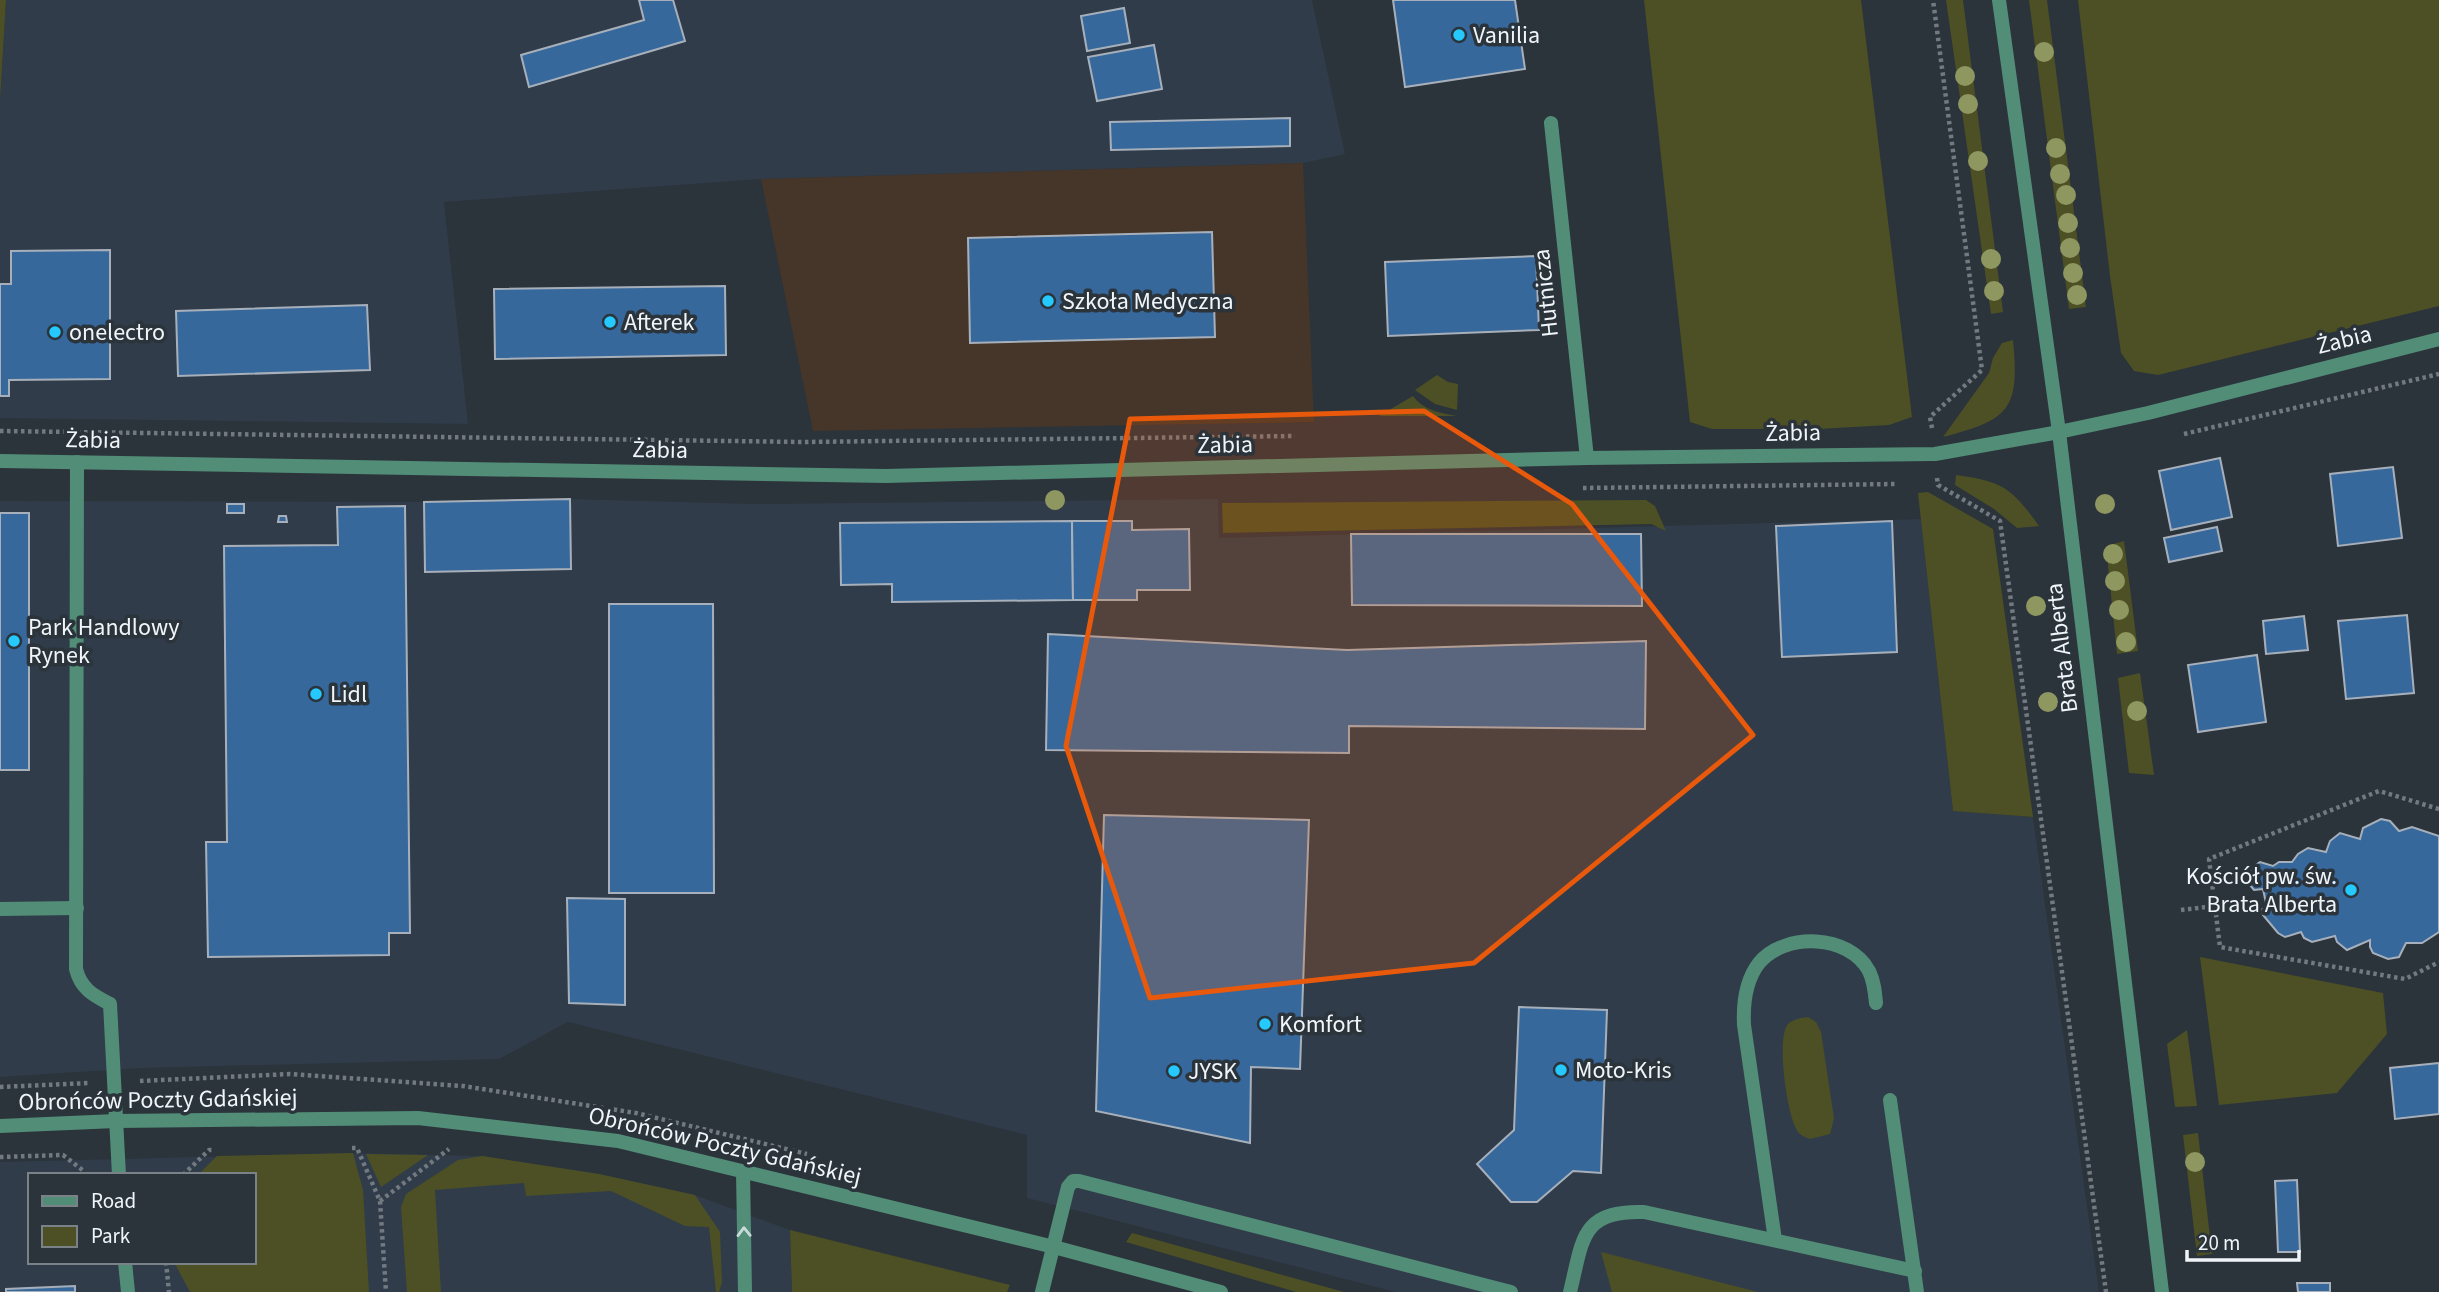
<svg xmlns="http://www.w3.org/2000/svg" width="2439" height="1292" viewBox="0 0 2439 1292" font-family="'Source Sans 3',sans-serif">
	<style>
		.built { fill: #303c49; fill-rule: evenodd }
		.education { fill: #453629 }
		.green { fill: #4d5024 }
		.building { fill: #37689c; stroke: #a7b0ba; stroke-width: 2 }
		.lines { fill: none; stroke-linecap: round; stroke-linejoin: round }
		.path { stroke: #727980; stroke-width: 4.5; stroke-dasharray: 3.5 3.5; stroke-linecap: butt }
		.service { stroke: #528d77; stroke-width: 14 }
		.minor { stroke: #528d77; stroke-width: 14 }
		.tertiary { stroke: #528d77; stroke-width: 14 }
		.tree { fill: #8f9761 }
		.oneway { stroke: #c8dbd9 }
		.marked { fill: #e8590c; fill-opacity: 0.2; stroke: #e8590c; stroke-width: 5; stroke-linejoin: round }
		.poi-dot { fill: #26c9fe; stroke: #2b333b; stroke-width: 2.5 }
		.labels { text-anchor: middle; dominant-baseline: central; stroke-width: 7; stroke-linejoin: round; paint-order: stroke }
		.poi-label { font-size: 24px; fill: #f0f5fa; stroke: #2b333b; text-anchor: start }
		.street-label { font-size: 24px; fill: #f0f5fa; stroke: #2b333b }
	</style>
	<rect width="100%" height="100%" fill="#2b333b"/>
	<g class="built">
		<polygon points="6,0 1312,0 1345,154 1303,163 761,179 444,202 468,424 0,418 0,101"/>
		<polygon points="570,499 755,504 1218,499 1219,538 1921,519 1953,811 2033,817 2099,1292 1396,1292 1027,1198 1027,1135 568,1022 499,1059 141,1068 0,1077 0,501 424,502"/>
		<path d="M353,1153l129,3 117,18 96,21 95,35 2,62h-792v-130zM30,1175h224v87h-224z"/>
	</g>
	<polygon class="education" points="1303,163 1314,422 813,431 761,179"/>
	<g class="green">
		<polygon points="0,0 6,0 0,101"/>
		<polygon points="1644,0 1861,0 1912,417 1889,425 1819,429 1712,429 1690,422"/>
		<polygon points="1946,0 1963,0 2003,312 1991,314"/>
		<polygon points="2029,0 2047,0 2086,307 2069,309"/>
		<polygon points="2078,0 2439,0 2439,306 2158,375 2134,371 2121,353 2110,276"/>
		<path d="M2013,340c7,70 -4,80 -70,97l46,-64 4,-15 9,-15z"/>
		<polygon points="1437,375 1448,382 1458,384 1457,410 1435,404 1415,390"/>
		<path d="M1413,396c10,14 27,17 44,20h-78z"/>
		<path d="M1956,475c46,6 56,13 83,51l-22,2 -23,-19 -39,-24z"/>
		<polygon points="1928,492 1993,529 2033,817 1953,811 1918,493"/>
		<polygon points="1646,500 1655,506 1666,531 1651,524 1223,533 1222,503"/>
		<polygon points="2124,541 2138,651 2117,654 2106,546"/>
		<polygon points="2140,673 2154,775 2129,773 2118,678"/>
		<polygon points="2200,957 2383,993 2387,1034 2337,1093 2219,1105"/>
		<path d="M1808,1017l8,5 5,10 13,86 -4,16 -20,5c-5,-2 -11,-4 -13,-9 -10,-14 -21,-93 -9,-106 6,-5 13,-6 20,-7z"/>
		<polygon points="2187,1030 2197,1106 2175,1107 2167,1044"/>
		<polygon points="2198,1133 2212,1254 2197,1256 2183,1135"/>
		<polygon points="353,1153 363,1190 369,1292 190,1292 174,1262 254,1262 254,1175 198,1175 217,1156"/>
		<polygon points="366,1154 428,1155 381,1187"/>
		<polygon points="482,1156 599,1174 695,1195 720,1232 722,1282 719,1292 716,1292 709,1227 685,1226 611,1191 526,1196 524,1183 435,1190 441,1292 407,1292 401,1207 406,1194 458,1160"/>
		<polygon points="790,1230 1010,1285 1007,1292 792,1292"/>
		<polygon points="1132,1233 1344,1292 1296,1292 1126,1242"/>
		<polygon points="1601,1252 1758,1292 1612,1292"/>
	</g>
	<g class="building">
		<polygon points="639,0 673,0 685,41 529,87 521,55 644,20"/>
		<polygon points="1393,0 1515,0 1525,69 1405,87"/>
		<polygon points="1124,8 1130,43 1087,51 1081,16"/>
		<polygon points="1154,45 1162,89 1097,101 1088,57"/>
		<polygon points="1290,118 1290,146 1111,150 1110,122"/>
		<polygon points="1212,232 1215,337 970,343 968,238"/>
		<polygon points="110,250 110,379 9,380 9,396 0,396 0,284 11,284 11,251"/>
		<polygon points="1536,256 1539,330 1388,336 1385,262"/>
		<polygon points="725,286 726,355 495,359 494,289"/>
		<polygon points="367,305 370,370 178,376 176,311"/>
		<polygon points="2220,458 2232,517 2171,530 2159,471"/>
		<polygon points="2393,467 2402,538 2338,546 2330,474"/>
		<polygon points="570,499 571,569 425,572 424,502"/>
		<rect x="227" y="504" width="17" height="9"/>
		<polygon points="405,506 410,933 389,933 389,955 208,957 206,842 227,842 224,546 338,545 337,507"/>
		<rect x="0" y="513" width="29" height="257"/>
		<polygon points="279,516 286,516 287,522 278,522"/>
		<polygon points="1072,521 1073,600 892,602 892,584 841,585 840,523"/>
		<polygon points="1072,521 1132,521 1132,530 1189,529 1190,590 1137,590 1137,600 1073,600"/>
		<polygon points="1892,521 1897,652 1782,657 1776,526"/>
		<polygon points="2217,527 2222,551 2169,562 2164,538"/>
		<polygon points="1351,534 1641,534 1642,606 1352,605"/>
		<polygon points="609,604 713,604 714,893 609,893"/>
		<polygon points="2407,615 2414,693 2346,699 2338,621"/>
		<polygon points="2304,616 2308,650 2266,654 2263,621"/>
		<polygon points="1048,634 1347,650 1646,641 1645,729 1349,726 1349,753 1046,750"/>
		<polygon points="2257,655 2266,722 2198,732 2188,665"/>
		<polygon points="1104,815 1309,820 1300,1069 1251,1067 1250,1143 1096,1111"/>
		<polygon points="2381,819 2390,821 2399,831 2412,827 2439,836 2439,932 2422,943 2406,943 2399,957 2388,959 2373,953 2370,947 2370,940 2347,950 2337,942 2335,936 2312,942 2304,938 2301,932 2285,937 2278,933 2263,915 2262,909 2267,908 2263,889 2254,890 2249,884 2248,870 2260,862 2273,866 2279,862 2292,862 2298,854 2308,848 2326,852 2330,841 2340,833 2360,839 2363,828"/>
		<polygon points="567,898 625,899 625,1005 569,1003"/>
		<polygon points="1519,1007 1607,1010 1601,1173 1573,1171 1537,1202 1511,1202 1477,1164 1514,1130"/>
		<polygon points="2439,1063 2439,1114 2395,1119 2390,1068"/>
		<polygon points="2297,1180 2300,1252 2278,1252 2275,1181"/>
		<polygon points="2297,1283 2330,1283 2330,1292 2298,1292"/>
		<polygon points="75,1286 75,1292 6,1292 6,1289"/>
	</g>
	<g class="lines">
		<g class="path">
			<polyline points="1932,428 1930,417 1982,370 1933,0"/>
			<polyline points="0,431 803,442 1295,436"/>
			<polyline points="2184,434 2439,374"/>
			<polyline points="1937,478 1938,485 2000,521 2106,1292"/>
			<polyline points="1583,488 1896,484"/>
			<polyline points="2439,809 2379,791 2209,859 2220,947 2405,979 2439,962"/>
			<polyline points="2181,910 2215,906"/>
			<polyline points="140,1081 290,1074 463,1086 636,1113 807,1154"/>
			<polyline points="0,1087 89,1083"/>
			<polyline points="352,1148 357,1148 380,1201 386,1292"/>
			<polyline points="0,1157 63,1155 85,1172 85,1175"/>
			<polyline points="183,1175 209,1150 214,1150"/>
			<polyline points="380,1201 449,1149"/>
			<polyline points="166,1262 169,1292"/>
		</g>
		<g class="service">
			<path d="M77,462l-1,507c5,20 17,26 34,35l9,171"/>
			<polyline points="0,909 77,908"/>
			<polyline points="1890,1100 1917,1292"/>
			<polyline points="743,1171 745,1292"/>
			<path d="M1775,1240l-31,-215c-1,-21 1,-44 15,-62 26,-31 90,-29 110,8 5,10 6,21 7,32"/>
			<polyline points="125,1262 128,1292"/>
			<polyline points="1042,1292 1068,1187 1073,1181 1079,1181 1511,1292"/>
			<path d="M1570,1292c13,-52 10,-82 74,-80l271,59"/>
		</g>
		<g class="minor">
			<polyline points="1551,123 1587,458"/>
			<polyline points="0,461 886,476 1587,458 1935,454 2059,432 2148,413 2439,339"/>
		</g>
		<g class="tertiary">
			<polyline points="1999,0 2059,432 2162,1292"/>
			<polyline points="0,1126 116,1121 418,1118 618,1141 1054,1247 1221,1292"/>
		</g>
	</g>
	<g class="tree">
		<circle cx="2044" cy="52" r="10"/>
		<circle cx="1965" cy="76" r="10"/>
		<circle cx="1968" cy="104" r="10"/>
		<circle cx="2056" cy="148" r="10"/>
		<circle cx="1978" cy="161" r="10"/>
		<circle cx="2060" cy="174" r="10"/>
		<circle cx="2066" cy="195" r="10"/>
		<circle cx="2068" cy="223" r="10"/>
		<circle cx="2070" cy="248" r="10"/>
		<circle cx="1991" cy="259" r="10"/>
		<circle cx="2073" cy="273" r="10"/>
		<circle cx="1994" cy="291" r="10"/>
		<circle cx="2077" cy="295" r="10"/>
		<circle cx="1055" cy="500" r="10"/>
		<circle cx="2105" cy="504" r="10"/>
		<circle cx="2113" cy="554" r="10"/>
		<circle cx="2115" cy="581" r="10"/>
		<circle cx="2036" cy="606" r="10"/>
		<circle cx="2119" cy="610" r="10"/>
		<circle cx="2126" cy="642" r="10"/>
		<circle cx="2048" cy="702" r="10"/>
		<circle cx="2137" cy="711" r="10"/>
		<circle cx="2195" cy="1162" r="10"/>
	</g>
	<defs><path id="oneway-chevron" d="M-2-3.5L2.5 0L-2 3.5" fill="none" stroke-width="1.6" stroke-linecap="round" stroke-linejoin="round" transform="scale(1.75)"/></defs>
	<use class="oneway" href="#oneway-chevron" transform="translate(744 1232) rotate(-91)"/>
	<path class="marked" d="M1424,411l148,93 181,231 -279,228 -324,35 -84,-252 64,-327z"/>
	<g class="poi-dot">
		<circle cx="1459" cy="35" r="7"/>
		<circle cx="1048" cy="301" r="7"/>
		<circle cx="610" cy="322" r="7"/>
		<circle cx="55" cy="332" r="7"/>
		<circle cx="14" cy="641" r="7"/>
		<circle cx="316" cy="694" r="7"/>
		<circle cx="2351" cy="890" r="7"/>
		<circle cx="1265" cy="1024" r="7"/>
		<circle cx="1561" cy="1070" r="7"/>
		<circle cx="1174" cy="1071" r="7"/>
	</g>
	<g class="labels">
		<g class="poi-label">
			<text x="1473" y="35">Vanilia</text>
			<text x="1062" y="301">Szkoła Medyczna</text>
			<text x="624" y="322">Afterek</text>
			<text x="69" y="332">onelectro</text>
			<text x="28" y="627">Park Handlowy<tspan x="28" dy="28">Rynek</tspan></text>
			<text x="330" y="694">Lidl</text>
			<text x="2337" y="876" text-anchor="end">Kościół pw. św.<tspan x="2337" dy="28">Brata Alberta</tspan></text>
			<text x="1279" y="1024">Komfort</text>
			<text x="1575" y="1070">Moto-Kris</text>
			<text x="1188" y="1071">JYSK</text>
		</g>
		<g class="street-label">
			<text transform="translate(1546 293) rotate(-96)">Hutnicza</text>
			<text transform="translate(2344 340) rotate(-14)">Żabia</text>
			<text transform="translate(1793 433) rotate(-1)">Żabia</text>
			<text transform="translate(93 440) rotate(1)">Żabia</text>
			<text transform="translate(1225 445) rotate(-1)">Żabia</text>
			<text transform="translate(660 450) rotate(1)">Żabia</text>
			<text transform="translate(2062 648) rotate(-97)">Brata Alberta</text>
			<text transform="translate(158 1100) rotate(-1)">Obrońców Poczty Gdańskiej</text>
			<text transform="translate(725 1146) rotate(13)">Obrońców Poczty Gdańskiej</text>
		</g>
	</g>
	<rect x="28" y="1173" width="228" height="91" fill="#2b333b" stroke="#7a8187" stroke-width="2"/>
	<rect x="42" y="1196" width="35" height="10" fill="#528d77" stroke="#7a8187" stroke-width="2"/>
	<text x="91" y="1208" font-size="21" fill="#f0f5fa">Road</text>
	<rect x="42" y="1226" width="35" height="21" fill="#4d5024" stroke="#7a8187" stroke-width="2"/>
	<text x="91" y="1243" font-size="21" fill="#f0f5fa">Park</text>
	<path d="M2187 1250v10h112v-10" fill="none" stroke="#f0f5fa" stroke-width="3.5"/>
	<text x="2198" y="1250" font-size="21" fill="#f0f5fa" stroke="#2b333b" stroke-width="5" paint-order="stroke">20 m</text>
</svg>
